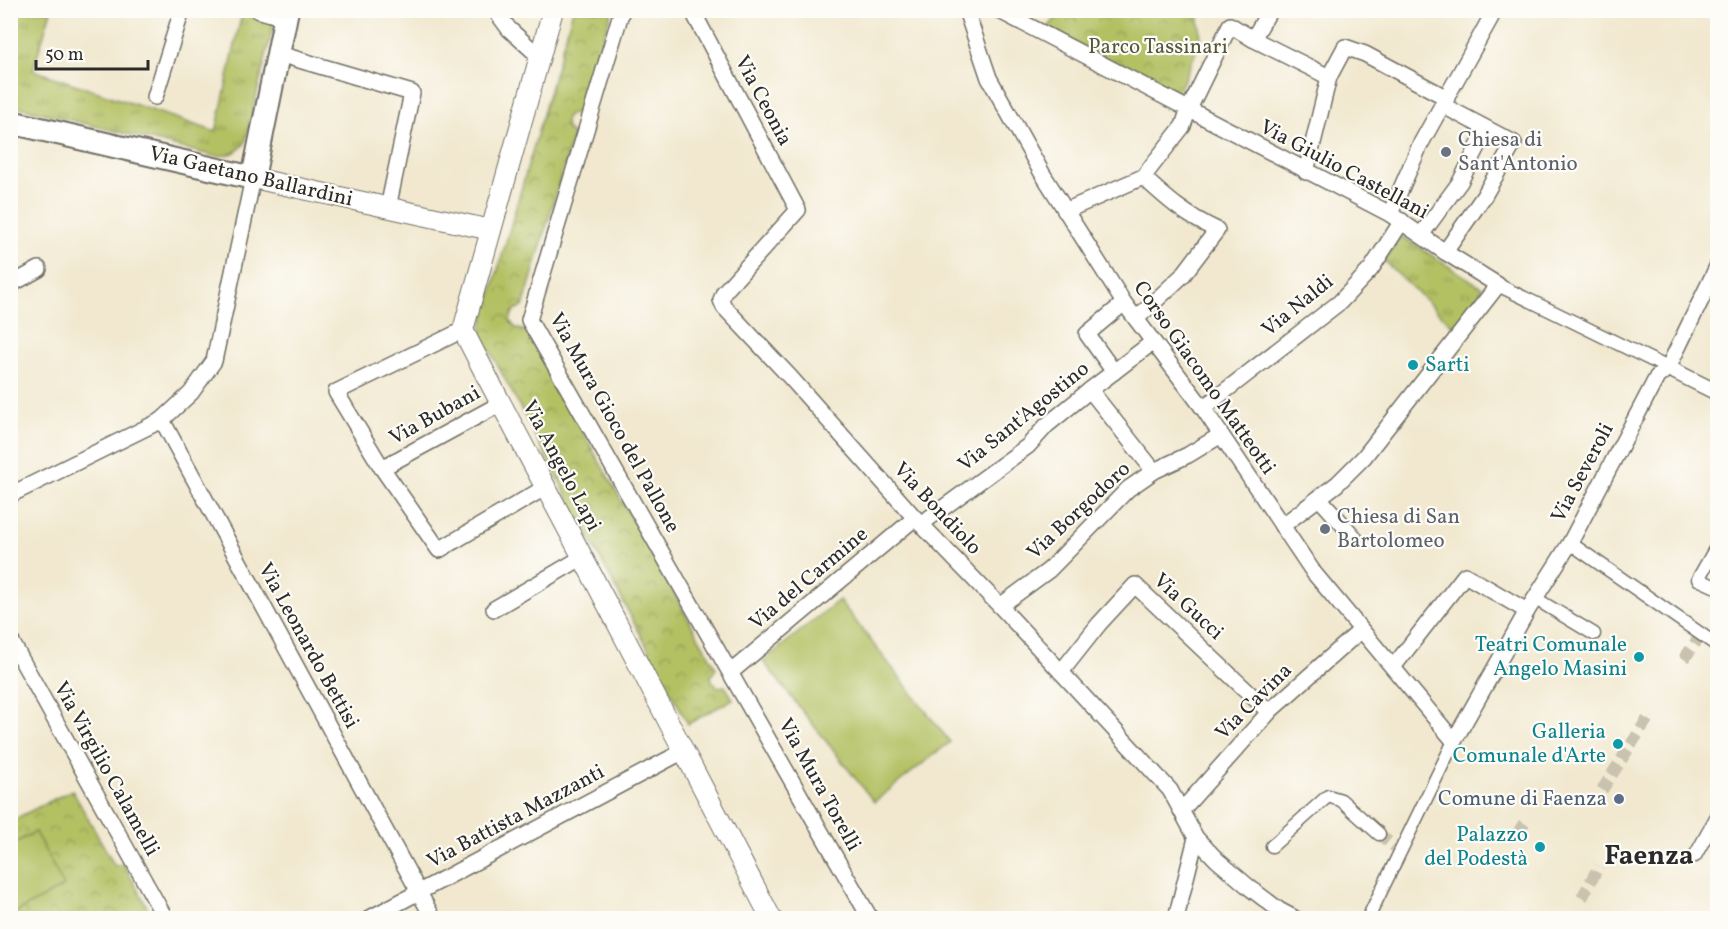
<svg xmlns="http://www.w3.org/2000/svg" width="1728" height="929" viewBox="0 0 1728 929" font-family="Vollkorn,serif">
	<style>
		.grass { fill: url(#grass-tufts); stroke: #6f7647; stroke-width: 1.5 }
		.park { fill: url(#park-crowns); stroke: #6f7647; stroke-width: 1.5 }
		.pitch { fill: #b3c163; stroke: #6f7647; stroke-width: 1.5 }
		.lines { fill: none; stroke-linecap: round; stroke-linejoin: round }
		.pedestrian-tunnel { stroke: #c9c2ae; stroke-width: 12; stroke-dasharray: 12 6; stroke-linecap: butt }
		.pedestrian-casing { stroke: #706d64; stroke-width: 15 }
		.minor-casing { stroke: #706d64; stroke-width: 18 }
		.tertiary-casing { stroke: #706d64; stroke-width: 22 }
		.secondary-casing { stroke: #706d64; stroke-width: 26 }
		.pedestrian { stroke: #fff; stroke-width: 12 }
		.minor { stroke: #fff; stroke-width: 15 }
		.tertiary { stroke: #fff; stroke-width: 20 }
		.secondary { stroke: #fff; stroke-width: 22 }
		.worship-dot { fill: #6b7280; stroke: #fdfcf7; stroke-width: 2 }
		.culture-dot { fill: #0f9aa8; stroke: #fdfcf7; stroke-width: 2 }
		.service-dot { fill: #5c6f8a; stroke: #fdfcf7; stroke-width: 2 }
		.labels { text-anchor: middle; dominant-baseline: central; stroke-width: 4.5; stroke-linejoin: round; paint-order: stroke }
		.park-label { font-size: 21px; fill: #54583c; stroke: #fdfcf7 }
		.street-label { font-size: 21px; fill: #2b2b2b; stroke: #fdfcf7 }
		.worship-label { font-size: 21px; fill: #5b616d; stroke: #fdfcf7; text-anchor: start }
		.culture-label { font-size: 21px; fill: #0d838f; stroke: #fdfcf7; text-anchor: end }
		.service-label { font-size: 21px; fill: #4e5e75; stroke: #fdfcf7; text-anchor: end }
		.district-label { font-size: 27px; font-weight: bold; fill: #2b2b2b; stroke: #fdfcf7 }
	</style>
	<defs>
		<pattern id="grass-tufts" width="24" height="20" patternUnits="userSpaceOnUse" patternTransform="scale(1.5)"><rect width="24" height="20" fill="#b3c163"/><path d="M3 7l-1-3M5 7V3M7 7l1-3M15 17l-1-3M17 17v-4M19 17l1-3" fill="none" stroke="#929d52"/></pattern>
		<pattern id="park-crowns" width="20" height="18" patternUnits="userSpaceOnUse" patternTransform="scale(1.5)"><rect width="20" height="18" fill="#b3c163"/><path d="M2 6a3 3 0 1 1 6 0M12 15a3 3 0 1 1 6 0" fill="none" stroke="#929d52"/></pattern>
	</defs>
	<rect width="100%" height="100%" fill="#fdfcf7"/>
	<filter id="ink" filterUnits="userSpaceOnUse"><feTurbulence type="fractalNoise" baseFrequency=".0167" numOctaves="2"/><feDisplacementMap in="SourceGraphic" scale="12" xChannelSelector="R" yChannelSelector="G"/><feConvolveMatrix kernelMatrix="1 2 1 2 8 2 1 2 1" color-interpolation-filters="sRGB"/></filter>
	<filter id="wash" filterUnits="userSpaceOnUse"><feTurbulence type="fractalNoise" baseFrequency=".008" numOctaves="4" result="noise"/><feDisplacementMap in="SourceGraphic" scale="24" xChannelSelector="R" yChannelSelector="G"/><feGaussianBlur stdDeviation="1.35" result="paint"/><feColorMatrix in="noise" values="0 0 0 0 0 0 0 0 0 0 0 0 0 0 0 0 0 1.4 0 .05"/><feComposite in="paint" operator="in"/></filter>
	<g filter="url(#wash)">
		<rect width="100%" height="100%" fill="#f1e8cf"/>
		<g class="grass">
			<path d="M11,11h40l-18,59 183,62 26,-119 32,10 -29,120c-9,11 -16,13 -31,13l-203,-51z"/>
			<polygon points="1401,236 1483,288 1455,328 1384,261"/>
		</g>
		<g class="park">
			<path d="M573,10l39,1 -33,101 -10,2 -4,7 1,7 7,7 -50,172c-9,1 -11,5 -13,14 4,6 7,9 15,9l191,338 -5,8 1,5 6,6 7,-1 8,13 -45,25 -208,-392z"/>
			<polygon points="1062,11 1198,11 1201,40 1176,98 1045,31"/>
			<polygon points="72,790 115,866 124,864 153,918 11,918 11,821"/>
		</g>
		<g class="pitch">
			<polygon points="839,600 950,742 874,802 763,661"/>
			<polygon points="35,832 64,886 11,915 11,845"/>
		</g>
	</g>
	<g filter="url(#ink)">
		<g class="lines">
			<g class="pedestrian-tunnel">
				<polyline points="1684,659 1701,635"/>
				<polyline points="1602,790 1650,715"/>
				<polyline points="1518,833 1524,823"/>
				<polyline points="1379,834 1395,847"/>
				<polyline points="1582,898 1599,866"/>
			</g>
			<g class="pedestrian-casing">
				<g id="pedestrian">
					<polyline points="1498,285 1668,368"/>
					<polyline points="1570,543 1718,646"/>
					<polyline points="1718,544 1698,579 1718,588"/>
					<polyline points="1536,599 1594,634"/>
					<polyline points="1272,846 1328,796 1341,800 1379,834"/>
					<polyline points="1695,856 1718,814"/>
					<polyline points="1368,918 1454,741"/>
				</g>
			</g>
			<g class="minor-casing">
				<g id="minor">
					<polyline points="257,10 285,18"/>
					<polyline points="495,10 509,29 540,57"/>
					<polyline points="622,10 529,320 870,918"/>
					<polyline points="692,10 798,210 724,292 721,300 724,307 790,377 915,518 1000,606 1170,790 1196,838 1217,860 1250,888 1279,910 1294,918"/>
					<polyline points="966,10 989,78 1042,173 1124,303 1203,408 1314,573 1454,741 1527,611 1570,543 1657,377 1668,368 1718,265"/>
					<polyline points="998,10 1390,214 1445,252 1498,285 1364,457 1337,484 1282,526"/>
					<polyline points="1253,39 1329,77 1345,47 1365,54 1447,98"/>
					<polyline points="279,54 412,93 388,208"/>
					<polyline points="155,97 182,10"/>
					<polyline points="1444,106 1514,143 1484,196 1445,252"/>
					<polyline points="1306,172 1329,77"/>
					<polyline points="1065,211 1143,177 1183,126 1188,111 1230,25 1253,39 1270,10"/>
					<polyline points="1390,214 1420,145 1495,10"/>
					<polyline points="1421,235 1460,182 1487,129"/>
					<polyline points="10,285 39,269"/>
					<path d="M1136,319l47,-44 34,-45c-32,-15 -49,-30 -74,-53"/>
					<polyline points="1668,368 1718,393"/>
					<polyline points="1114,372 1087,334 1124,303"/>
					<polyline points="1090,390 1154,471"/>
					<polyline points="500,404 382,468 439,550 546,487"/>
					<polyline points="1203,408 1340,302 1371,269 1402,221"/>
					<polyline points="162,420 433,918"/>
					<polyline points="382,468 336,392 463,330"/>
					<polyline points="10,495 162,420 191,393 214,361 253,178"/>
					<polyline points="1319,498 1354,537"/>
					<polyline points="921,524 1028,446 1047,425 1090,390 1153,342"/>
					<polyline points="1000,606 1049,570 1128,489 1154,471 1188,455 1221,435"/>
					<polyline points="494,609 583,557"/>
					<polyline points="10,639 165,918"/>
					<polyline points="1394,666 1465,575 1527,611"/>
					<polyline points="731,672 915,518"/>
					<polyline points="1061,672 1099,624 1135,585 1269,712"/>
					<polyline points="1182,810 1271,710 1361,630"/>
					<polyline points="370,918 682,752"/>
					<polyline points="1176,918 1196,838"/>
				</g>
			</g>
			<g class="tertiary-casing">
				<g id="tertiary">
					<path d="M553,10l-90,320c39,78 81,153 121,230 63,119 124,239 187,358"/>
					<polyline points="253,178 491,230"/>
				</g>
			</g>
			<g class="secondary-casing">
				<polyline id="secondary" points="10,122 253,178 287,10"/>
			</g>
			<use href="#pedestrian" class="pedestrian"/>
			<use href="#minor" class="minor"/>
			<use href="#tertiary" class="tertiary"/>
			<use href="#secondary" class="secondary"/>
		</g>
	</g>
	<g class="worship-dot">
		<circle cx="1446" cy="152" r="6"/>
		<circle cx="1325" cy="529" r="6"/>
	</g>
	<g class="culture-dot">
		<circle cx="1413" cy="365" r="6"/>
		<circle cx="1639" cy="657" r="6"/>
		<circle cx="1618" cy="744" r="6"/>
		<circle cx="1540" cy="847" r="6"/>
	</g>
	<circle class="service-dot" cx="1619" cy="799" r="6"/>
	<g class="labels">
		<g class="park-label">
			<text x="1158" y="47">Parco Tassinari</text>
		</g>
		<g class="street-label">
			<text transform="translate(763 101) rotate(62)">Via Ceonia</text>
			<text transform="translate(1344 170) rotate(28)">Via Giulio Castellani</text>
			<text transform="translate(251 177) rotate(13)">Via Gaetano Ballardini</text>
			<text transform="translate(1298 306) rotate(-39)">Via Naldi</text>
			<text transform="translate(1204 378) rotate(55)">Corso Giacomo Matteotti</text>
			<text transform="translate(435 416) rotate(-29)">Via Bubani</text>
			<text transform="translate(1024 417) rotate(-39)">Via Sant'Agostino</text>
			<text transform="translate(614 423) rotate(61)">Via Mura Gioco del Pallone</text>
			<text transform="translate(561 466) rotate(62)">Via Angelo Lapi</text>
			<text transform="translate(1583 473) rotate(-62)">Via Severoli</text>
			<text transform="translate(937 509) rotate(47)">Via Bondiolo</text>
			<text transform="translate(1079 511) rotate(-43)">Via Borgodoro</text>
			<text transform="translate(809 579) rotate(-40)">Via del Carmine</text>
			<text transform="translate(1188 607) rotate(43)">Via Gucci</text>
			<text transform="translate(308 646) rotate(61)">Via Leonardo Bettisi</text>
			<text transform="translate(1254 702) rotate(-45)">Via Cavina</text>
			<text transform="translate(106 769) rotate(61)">Via Virgilio Calamelli</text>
			<text transform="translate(819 785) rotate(61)">Via Mura Torelli</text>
			<text transform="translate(516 817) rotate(-28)">Via Battista Mazzanti</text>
		</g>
		<g class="worship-label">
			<text x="1458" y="140">Chiesa di<tspan x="1458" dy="24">Sant'Antonio</tspan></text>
			<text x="1337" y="517">Chiesa di San<tspan x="1337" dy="24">Bartolomeo</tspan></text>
		</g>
		<g class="culture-label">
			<text x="1425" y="365" text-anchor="start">Sarti</text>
			<text x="1627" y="645">Teatri Comunale<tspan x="1627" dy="24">Angelo Masini</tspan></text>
			<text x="1606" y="732">Galleria<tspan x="1606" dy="24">Comunale d'Arte</tspan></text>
			<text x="1528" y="835">Palazzo<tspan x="1528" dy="24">del Podestà</tspan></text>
		</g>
		<g class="service-label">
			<text x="1607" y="799">Comune di Faenza</text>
		</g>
		<g class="district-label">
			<text x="1649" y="857">Faenza</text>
		</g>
	</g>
	<rect width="1728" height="929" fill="none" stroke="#fdfcf7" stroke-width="36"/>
	<path d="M36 60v9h112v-9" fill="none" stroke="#2b2b2b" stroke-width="3"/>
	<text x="45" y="60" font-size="18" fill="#2b2b2b" stroke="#fdfcf7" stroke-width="4.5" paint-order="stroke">50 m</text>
</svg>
